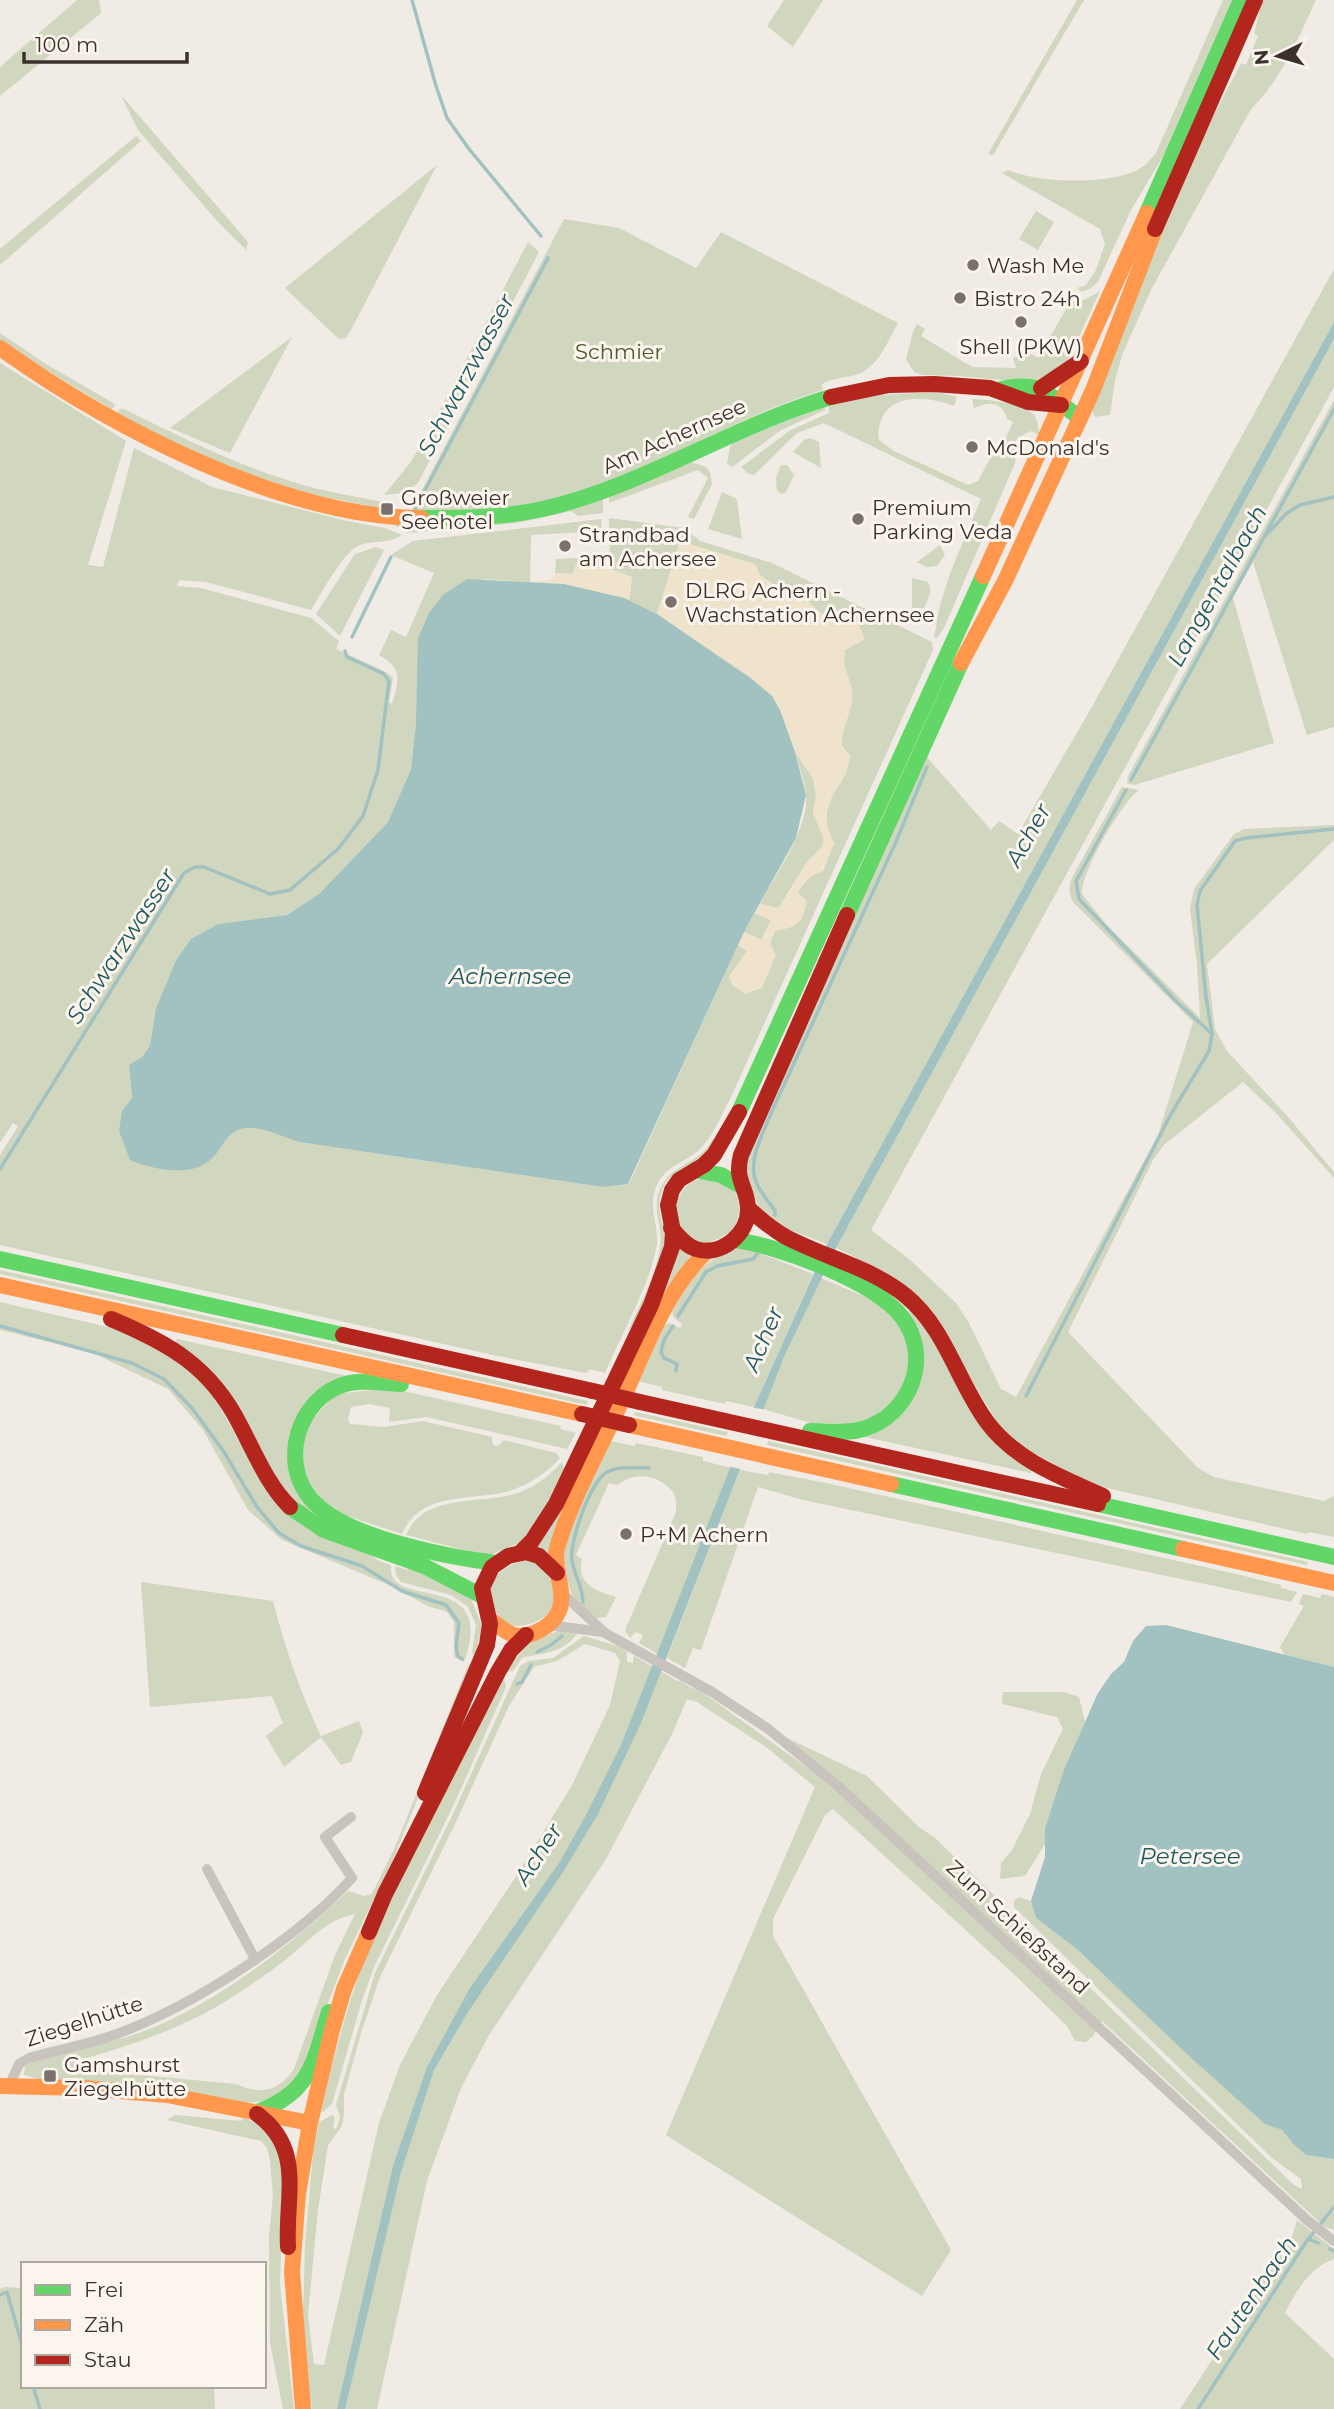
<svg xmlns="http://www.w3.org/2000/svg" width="1334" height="2409" viewBox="0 0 1334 2409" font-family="Montserrat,sans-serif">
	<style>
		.green { fill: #d1d6bf; fill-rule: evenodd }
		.sand { fill: #efe3cc }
		.water { fill: #a1c2c1 }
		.pier { fill: #f0ebe5 }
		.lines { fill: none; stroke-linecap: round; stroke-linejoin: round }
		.stream { stroke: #a1c2c1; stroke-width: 3.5 }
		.street { stroke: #c9c3be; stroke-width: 10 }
		.fast { stroke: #63d668; stroke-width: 16 }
		.slow { stroke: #ff974d; stroke-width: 16 }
		.jam { stroke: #b3261e; stroke-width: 16 }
		.jam-bridge { stroke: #b3261e; stroke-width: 16 }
		.poi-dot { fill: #7a716c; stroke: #fbf5ee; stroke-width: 2.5 }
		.labels { text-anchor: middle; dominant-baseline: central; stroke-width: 6; stroke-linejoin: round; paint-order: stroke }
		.poi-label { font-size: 21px; fill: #3b302b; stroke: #fbf5ee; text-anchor: start }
		.park-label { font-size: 21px; fill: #4a5a2e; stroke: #fbf5ee }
		.street-label { font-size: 21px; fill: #3b302b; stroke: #fbf5ee }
		.water-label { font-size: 23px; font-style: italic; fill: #1f5a5e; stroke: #fbf5ee }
	</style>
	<rect width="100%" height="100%" fill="#f0ebe5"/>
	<g class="green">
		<polygon points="77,0 99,0 101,13 0,96 0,67"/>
		<polygon points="784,0 823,0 793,47 767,26"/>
		<polygon points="1077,0 1084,0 993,155 988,154"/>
		<path d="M1223,0h10l-64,146 -39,66 -32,70 -7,6 -9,4 -5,-4 9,-3 10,-15 9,-26 -5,-15 -98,-56 6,-3c30,13 92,14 123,3 11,-4 18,-11 25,-20z"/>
		<path d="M1262,0h54c-17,37 -35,80 -65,109l-100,181 -29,65 -7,26 -5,34 -15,2 -3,-7 37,-104 77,-176 35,-67 5,2 12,-29 -4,-2z"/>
		<polygon points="121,95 248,242 246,250 218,222 138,130"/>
		<polygon points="136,136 141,141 0,265 0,249"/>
		<polygon points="437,165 352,328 346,338 339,339 285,288"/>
		<polygon points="1036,211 1054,222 1038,250 1019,239"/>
		<path d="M564,219l55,9 77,40 25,-36 177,91c-11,19 -20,46 -43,52 -11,3 -22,3 -33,9l1,6c-92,28 -173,83 -265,110 -47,14 -95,13 -143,12l-2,-5z"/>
		<polygon points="528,242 539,252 418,483 403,493 384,495 410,463 426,436"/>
		<polygon points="1334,269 1334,322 827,1244 790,1230 759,1208 746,1172 747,1163 760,1124 925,755 991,830 999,821 1018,834 1093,705"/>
		<polygon points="1100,291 1070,357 1062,367 1041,380 1022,382 959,376 923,375 914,372 906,359 913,332 917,324 925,329 921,336 967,364 973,367 1016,368 1013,358 1031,354 1038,358 1066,309 1059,305 1059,302 1084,300"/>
		<polygon points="0,333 46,364 115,404 114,407 111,409 0,342"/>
		<polygon points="292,337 230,453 170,428"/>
		<path d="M1334,339v48l-463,843 38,29 47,44 13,20 32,66 15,8 142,-262 35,-113 -120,-120c-6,-12 -4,-18 2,-30l47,-85 17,3c-17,12 -59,84 -57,104l24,30 94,94 -3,-53 -7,-56 4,-20 40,-55 10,-5 90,-4v15l-127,124 8,65 12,22 62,67 45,54v6l-59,-66 -32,-30 -79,63 -11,15 -85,172 130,136 16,9 110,24 10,-5v41l-26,-5 -1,2 -217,-50 -83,-46 -47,-77 -105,-104 -19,-9z"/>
		<path d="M0,363l126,78 -38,124 15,2 31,-119 78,39 135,34 38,7 17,7c-13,9 -27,5 -42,10 -17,6 -39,50 -49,65l-105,-28 -27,-2 -2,6 24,2 110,30 28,23 -3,8 50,23 7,6 -4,24 3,2c7,-22 11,-37 -13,-49l12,-25 15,7 28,-64 -43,-18 22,-14 188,-22 1,12 -71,4 -1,47 -48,-3 -66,144 -5,46 -23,53 -69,72 -32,21 -69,9 -27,15 -15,21 -20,48 -6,37 -7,11 -14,9 3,33 -10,13 88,50c7,-9 14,-25 25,-30 18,-9 46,5 64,11l304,45 26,-3 109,-239 10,5 22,-7 5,-12 20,-5c1,-26 -2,-45 28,-55l11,-28 -8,-16 1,-16 6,-18 9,-12v-50l10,-36 -9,-32 2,-13 20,-11 -45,-26 -21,-21 -20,-3 -19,-14 -80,-34 -23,73 -28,-13 3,-24 -22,-7 -1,-52 75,10 16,13 72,22 160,79 1,8 -202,447c-9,16 -17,38 -30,51 -15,15 -33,15 -44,37 -11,22 4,42 -1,64 -9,43 -34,83 -51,124l-15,-4 -4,4 -93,-18 -493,-110v-90l18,-29 -5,-3 -13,20z"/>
		<path d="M938,392l19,5 -3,9c-22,-8 -59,-15 -72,12 -3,8 -5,13 -3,22l15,11 74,34 10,-4 15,-28 5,2 15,-33 -6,-3c-4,-18 -19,-18 -33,-11l-2,-9c16,1 56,3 64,19 2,5 3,11 3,17l-8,-4 -14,7 -2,25 -71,165 -7,10h-3l5,-29 11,-36 31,-74 -157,-76 -27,10 -43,42 -5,-1 -8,-7 48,-36 40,-18v-9l52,-9z"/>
		<polygon points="1334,400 1334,727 1307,735 1253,562 1233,598 1274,743 1134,785 1127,783 1128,776"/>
		<polygon points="824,407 825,410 781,430 732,467 727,464 730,447 734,441"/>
		<path d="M120,409h4c61,30 124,62 190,79 25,6 50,10 75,15l2,2 -2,5 -107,-22 -102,-40 -63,-35z"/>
		<polygon points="810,438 819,442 821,468 793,452 804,440"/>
		<polygon points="691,462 706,467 710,472 712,484 694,519 688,517 708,478 698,470 609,503 609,494"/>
		<polygon points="781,465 787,465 794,475 786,492 782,494 777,491 776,478"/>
		<polygon points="722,492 737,499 742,539 708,529"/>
		<path d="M603,496v17l-25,3 -7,-5 -54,12 -110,10 -17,-11c71,13 144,-12 213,-26z"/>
		<polygon points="940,545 945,555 937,566 927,567 917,562"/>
		<polygon points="376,547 384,550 340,636 316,614 355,554"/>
		<polygon points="603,557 603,569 576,565 573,574 555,573 556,559"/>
		<path d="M912,578l16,4c5,9 0,17 -4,26h-12z"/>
		<path d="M795,752l18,26 3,17 -3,18 10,23v10l-16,16 -29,47 -18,-5c16,-30 49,-75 46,-110 -2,-14 -7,-29 -11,-42z"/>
		<polygon points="755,913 771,920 761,940 744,932"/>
		<path d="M713,1139l3,1c-6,7 -11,16 -18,20 -15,10 -30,13 -36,31 -8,21 3,30 3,48 0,19 -26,81 -38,94 12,-27 28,-55 33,-85 4,-22 -11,-42 2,-63 9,-16 23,-19 37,-30 6,-4 10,-10 14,-16z"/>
		<path d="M702,1178c7,2 20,3 26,7 14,9 14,33 4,44 -6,8 -31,19 -39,13 -26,-19 -22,-55 9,-64z"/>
		<polygon points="681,1246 691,1253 546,1556 536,1549"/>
		<path d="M743,1247l70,27 -59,133 -28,-6 -1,3 -63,-14v-3l-24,-6 27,-56 5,-2 10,5 2,-4 -8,-6 -2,-6c20,-34 29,-54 71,-65z"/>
		<polygon points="0,1270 588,1401 587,1405 0,1274"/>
		<polygon points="821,1278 884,1305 911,1343 904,1393 864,1424 811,1423 763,1409 784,1357"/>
		<path d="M0,1302l130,30 72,44 59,103 118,82 12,4c-6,48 108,1 73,97l-10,-5v-35l-7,-10 -19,-6 -39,-21 -107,-45 -34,-30 -45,-80 -35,-41 -77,-37 -91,-22z"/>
		<polygon points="907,1304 1032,1470 1031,1473 865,1437 886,1424 920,1347"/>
		<polygon points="177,1339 347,1376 291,1434 321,1515 297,1505 175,1343"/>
		<path d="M390,1388l171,38 -1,3 16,4 -9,16 -140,-32 -38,5 1,-14 -21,-4 -18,3 -3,12 2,5 34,3 39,-6 69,16 1,8 5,1 6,-6 52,13 4,5c-14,16 -33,28 -54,34 -37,9 -86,-1 -104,42l-70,-23 -30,-35v-44l33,-38z"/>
		<polygon points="635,1412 728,1432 726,1436 633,1415"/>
		<path d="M610,1441l25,5 1,-3 67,14v4l29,7 -74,186 -19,-11 4,-8 -7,-3 -6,6 -5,-8 51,-118c0,-7 1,-15 -4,-21 -13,-17 -40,-20 -54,-6l-9,-2 -33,72 6,4c-6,25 13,31 34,38l-10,20 -9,1c-7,-5 -18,-9 -22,-17 -4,-7 -13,-35 -12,-42 3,-32 33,-87 47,-118z"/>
		<polygon points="768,1441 1308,1562 1307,1565 767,1445"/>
		<path d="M562,1462l3,9 -24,44 -20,27 -33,14 -82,-21c18,-43 74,-30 112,-42 17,-6 32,-18 44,-31z"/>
		<polygon points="740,1470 768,1475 769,1472 826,1483 1236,1574 1281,1585 1281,1588 1297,1592 1291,1602 803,1500 758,1487 701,1650 693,1648 685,1668 667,1658"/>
		<path d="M532,1558c6,7 15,14 19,22 16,32 -18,50 -45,45 -33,-33 -12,-59 26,-67z"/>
		<polygon points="395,1566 408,1570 409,1567 471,1599 482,1626 475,1658 472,1653 476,1625 468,1607 451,1595 401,1582 396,1575"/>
		<path d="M141,1582l132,19c12,47 27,91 48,135l38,-15 4,11 -12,30 -10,3 -20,-28 -37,30 -18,-31 17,-13 -11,-27 -122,11z"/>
		<polygon points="1303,1594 1320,1598 1322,1594 1334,1597 1334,1667 1285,1655 1280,1647 1304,1606 1299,1604"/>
		<path d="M558,1631l19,3c-13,19 -35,19 -55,24l-9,13 -8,1 24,-29z"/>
		<path d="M584,1636l37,11 6,5v10l6,1 1,-7 45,26 1,-2 11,8 8,2 127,91 -43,-45 84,40 53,52 14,9 360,348 8,4 -1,-10 -29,-21 -258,-251v-6l5,-4 12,4 5,17 43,33 186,173 17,6 11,14 13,11 28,4v71l-9,-3 -23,-21 -200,-185 -9,15 -7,6 -11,-1 -8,-15 -50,-49 -184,-168 -8,6 -52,104v17l178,314 -29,46 -256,-161 149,-348 -49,-40 -69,-45 -10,-3 -15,35 -66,125 -117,176 -28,53 -34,93 -50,228h-65l-9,-44v-52l2,-68 8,-92 6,-31 13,-7 3,2 -2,10 3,2 4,-12 -4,-12 39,-132 77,-157 68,-150 8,-5 25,-3zM585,1644l30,9 5,8 -10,44 -38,80 -57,93 -78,117 -37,70 -21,58 -55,242 -10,-1 -6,-50 10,-104 10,-65 14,-19 2,-11v-20l17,-62 19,-56 75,-153 54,-118 25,-39 23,-6z"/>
		<path d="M472,1664l-77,191 -50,104 -47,123 -28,19 -29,2 -201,-23 -16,-5 1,-8c22,-19 74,-21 102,-30 81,-26 160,-88 221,-146l16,5 8,-2 23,-47 73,-182zM355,1914l-20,41 -41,114c-16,23 -33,26 -58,15l-149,-14v-12c51,-15 100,-32 144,-60 18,-12 36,-24 53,-37 23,-18 42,-42 71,-47z"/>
		<path d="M504,1679l2,8 -50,113 -82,167 -12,33 -30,104 -9,8 -2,-1c11,-45 22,-90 37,-134 38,-104 95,-200 146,-298z"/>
		<polygon points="1003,1692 1063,1692 1079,1697 1085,1722 1064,1769 1045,1828 1045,1844 1025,1876 1000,1879 1001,1863 1012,1850 1030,1814 1041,1774 1063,1729 1057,1717 1002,1704"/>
		<polygon points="175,2115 241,2121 244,2117 269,2131 284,2158 280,2284 294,2409 283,2409 270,2343 269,2236 273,2195 270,2160 267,2148 261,2141 167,2120"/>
		<path d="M1297,2220l37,29v10c-24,8 -38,32 -49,54l49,46v50h-154l112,-172z"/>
		<polygon points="4,2287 23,2288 23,2386 214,2386 215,2409 0,2409 0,2289"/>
	</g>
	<g class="sand">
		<path d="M680,541l75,23 5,11 19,14 20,3 21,21 35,4 10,22 -20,11c-4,20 7,27 7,45 1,16 -10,32 -11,50l9,10c-2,38 -39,41 -16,88l-12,28 -10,4 -15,17 10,9c-5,24 -9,25 -32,30l-5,12 6,12 -14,33 -17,6 -13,-9 -3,-9 18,-25 -9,-6 6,-13 17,8 10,-20 -16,-7 5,-9 19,4 28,-46 16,-16v-10l-10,-23 3,-18 -3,-17 -18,-26 -15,-42 -123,-96z"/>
		<polygon points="576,565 614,570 632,577 629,601 564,584 530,582 553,579 555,573 573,574"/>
	</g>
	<g class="water">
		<polygon points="1334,322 1334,339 836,1248 784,1357 641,1723 598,1814 563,1872 468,2012 434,2070 401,2172 345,2409 337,2409 393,2166 427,2067 470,1988 559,1863 585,1817 621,1745 754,1407 827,1244"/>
		<path d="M467,579l97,5 60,14 33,16 95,65 20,17 8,14 15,42 11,43 -10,43 -52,94 -116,252 -25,3 -304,-45c-16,-5 -35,-15 -52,-14 -22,1 -24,23 -39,34 -21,15 -56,7 -78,-2l-11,-29 3,-20 10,-13 -3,-33 14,-9 7,-11 6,-37 20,-48 15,-21 27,-15 69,-9 32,-21 69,-72 23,-53 5,-46 2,-85 11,-25 14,-18z"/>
		<polygon points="1166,1625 1334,1667 1334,2159 1306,2155 1293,2144 1282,2130 1265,2124 1188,2055 1079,1951 1036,1918 1031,1901 1045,1857 1045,1828 1064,1769 1098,1693 1111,1674 1124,1662 1133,1641 1146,1626"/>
	</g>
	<polygon class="pier" points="750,1407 767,1410 744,1470 728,1466"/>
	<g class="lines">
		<g class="stream">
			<polyline points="412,0 436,86 447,118 469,149 541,236"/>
			<polyline points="415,509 548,258"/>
			<polyline points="1265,536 1287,513 1300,505 1334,497"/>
			<polyline points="352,637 391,557"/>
			<polyline points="1131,780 1334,409"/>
			<polyline points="1126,790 1076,881 1079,899 1176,1001 1212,1034"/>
			<polyline points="0,1169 184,873 195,867 204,867 270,894 290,890 338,849 363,816 378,770 389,681 384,674 347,657 345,651"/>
			<path d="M775,1215v-4c-6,-9 -15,-19 -19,-29 -9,-22 8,-50 16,-71l123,-267 32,-77"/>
			<polyline points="678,1316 706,1272 717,1266 753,1259 757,1254"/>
			<polyline points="0,1326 132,1363 164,1379 192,1408 224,1452 257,1507 279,1533 301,1546 362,1566 402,1591 446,1605 459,1623 456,1647 458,1656 462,1659"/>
			<polyline points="673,1326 664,1340 661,1352 664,1358 677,1364 676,1371"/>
			<polyline points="1026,1396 1171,1114 1209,1051 1212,1034 1206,997 1197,905 1200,891 1235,841 1246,838 1334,829"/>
			<path d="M583,1602c0,-15 -9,-27 -11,-42 -3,-18 19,-80 35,-88 11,-6 30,-4 42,-4"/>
			<polyline points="537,1652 551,1645 562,1636"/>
			<polyline points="517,1684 522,1682 531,1665"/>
			<polyline points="1308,2239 1318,2243"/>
			<polyline points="1330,2249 1334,2251"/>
			<polyline points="0,2295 7,2292 23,2348"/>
			<polyline points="33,2386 40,2409"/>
			<polyline points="1198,2409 1306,2242 1334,2207"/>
		</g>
		<g class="street">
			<polyline points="563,1594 605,1633 712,1692 767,1728 838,1786 1307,2220 1334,2241"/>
			<polyline points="548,1625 603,1632"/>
			<polyline points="207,1869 255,1959"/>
			<path d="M9,2086l10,-22 10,-6c29,-8 60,-14 88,-24 77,-29 179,-94 235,-156l-27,-41 26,-20"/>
		</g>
		<g class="fast">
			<polyline points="1147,213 1241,0"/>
			<path d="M997,390c44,-11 50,4 83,28"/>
			<path d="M421,518c41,0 82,0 122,-9 101,-23 189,-83 288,-112"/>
			<polyline points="847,915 961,663"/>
			<polyline points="739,1112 983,576"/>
			<polyline points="695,1170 721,1175 741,1186"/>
			<path d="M734,1240c44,5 141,42 168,77 31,41 8,98 -39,112 -17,5 -36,2 -53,2"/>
			<polyline points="0,1259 343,1335"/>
			<path d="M401,1384c-20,-1 -44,-6 -64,3 -45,21 -58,87 -18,120 37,32 128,50 177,56"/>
			<polyline points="891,1484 1183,1549"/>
			<polyline points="1098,1504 1334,1557"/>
			<polyline points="290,1507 324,1530 424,1566 482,1596"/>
			<path d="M260,2111c52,-20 54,-51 69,-99"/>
		</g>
		<g class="slow">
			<path d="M0,348c110,79 283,169 421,170"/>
			<polyline points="983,576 1147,213"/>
			<polyline points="961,663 1005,581 1093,390 1155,229"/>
			<polyline points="0,1285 582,1414"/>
			<polyline points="629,1425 891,1484"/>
			<polyline points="1183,1549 1334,1583"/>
			<path d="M489,1619c7,5 14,11 22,15 14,6 34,-4 43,-15 18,-21 -3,-48 3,-71 14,-48 39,-92 60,-137 26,-54 46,-119 91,-161"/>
			<polyline points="0,2086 84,2088 167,2095 310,2123"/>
			<polyline points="303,2409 292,2272 298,2194 310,2123 332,2030 344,1989 369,1932"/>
		</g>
		<g class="jam">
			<polyline points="1155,229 1255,0"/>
			<polyline points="1041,388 1081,361"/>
			<polyline points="831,397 889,385 934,384 990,388 1028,402 1061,405"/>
			<path d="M748,1208c12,11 24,21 38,29 40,21 86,31 120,59 40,33 51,85 81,126 28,38 74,55 116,74"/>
			<path d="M671,1228c7,7 14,18 25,21 25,8 53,-15 52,-41 -1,-22 -14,-27 -7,-53l106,-240"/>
			<path d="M111,1319c58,24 100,48 129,106 15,28 27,59 50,82"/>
			<polyline points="343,1335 593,1391"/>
			<polyline points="640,1402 1098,1504"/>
			<polyline points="520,1553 532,1541 556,1504 651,1305 672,1247 673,1232 668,1205 672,1190 679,1180 704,1165 714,1155 739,1112"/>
			<polyline points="425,1793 487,1645 490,1624 482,1588 492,1567 508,1556 526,1552 539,1556 557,1573"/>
			<polyline points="369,1932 385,1894 498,1672 511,1650 526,1635"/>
			<path d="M257,2114c48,35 28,82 31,133"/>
		</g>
		<g class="jam-bridge">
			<polyline points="593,1391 640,1402"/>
			<polyline points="582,1414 629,1425"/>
		</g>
	</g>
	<g class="poi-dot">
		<circle cx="973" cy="265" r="7"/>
		<circle cx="960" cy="298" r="7"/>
		<circle cx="1021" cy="322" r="7"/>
		<circle cx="972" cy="447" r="7"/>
		<rect x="380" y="502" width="14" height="14" rx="3.5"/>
		<circle cx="858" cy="519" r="7"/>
		<circle cx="565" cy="546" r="7"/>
		<circle cx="671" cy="602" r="7"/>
		<circle cx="626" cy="1534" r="7"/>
		<rect x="43" y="2069" width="14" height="14" rx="3.5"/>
	</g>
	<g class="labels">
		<g class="poi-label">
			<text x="987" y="265">Wash Me</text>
			<text x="974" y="298">Bistro 24h</text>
			<text x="1021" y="346" text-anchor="middle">Shell (PKW)</text>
			<text x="986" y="447">McDonald's</text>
			<text x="401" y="497">Großweier<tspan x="401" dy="24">Seehotel</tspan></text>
			<text x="872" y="507">Premium<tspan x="872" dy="24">Parking Veda</tspan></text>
			<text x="579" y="534">Strandbad<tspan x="579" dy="24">am Achersee</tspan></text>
			<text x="685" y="590">DLRG Achern -<tspan x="685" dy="24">Wachstation Achernsee</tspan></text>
			<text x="640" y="1534">P+M Achern</text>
			<text x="64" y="2064">Gamshurst<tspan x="64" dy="24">Ziegelhütte</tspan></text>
		</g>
		<g class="park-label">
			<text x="619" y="351">Schmier</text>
		</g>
		<g class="street-label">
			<text transform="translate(674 436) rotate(-24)">Am Achernsee</text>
			<text transform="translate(1018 1927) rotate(43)">Zum Schießstand</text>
			<text transform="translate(84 2021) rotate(-18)">Ziegelhütte</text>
		</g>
		<g class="water-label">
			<text transform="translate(466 375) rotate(-62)">Schwarzwasser</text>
			<text transform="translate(1217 586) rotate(-61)">Langentalbach</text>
			<text transform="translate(1028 835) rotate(-61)">Acher</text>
			<text transform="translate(121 946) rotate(-57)">Schwarzwasser</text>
			<text x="510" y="976">Achernsee</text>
			<text transform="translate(763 1339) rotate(-67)">Acher</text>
			<text transform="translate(538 1854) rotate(-57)">Acher</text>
			<text x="1190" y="1856">Petersee</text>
			<text transform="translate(1251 2298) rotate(-56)">Fautenbach</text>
		</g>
	</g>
	<rect x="21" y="2262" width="245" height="126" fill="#fbf5ee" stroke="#aea6a0" stroke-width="2"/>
	<rect x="35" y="2285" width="35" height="10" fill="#63d668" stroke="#aea6a0" stroke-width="2"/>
	<text x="84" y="2297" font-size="21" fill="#3b302b">Frei</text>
	<rect x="35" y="2320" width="35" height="10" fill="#ff974d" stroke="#aea6a0" stroke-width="2"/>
	<text x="84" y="2332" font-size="21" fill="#3b302b">Zäh</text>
	<rect x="35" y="2355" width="35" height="10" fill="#b3261e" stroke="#aea6a0" stroke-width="2"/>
	<text x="84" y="2367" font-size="21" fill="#3b302b">Stau</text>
	<g transform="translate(1278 56) rotate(265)" stroke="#fbf5ee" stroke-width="5" paint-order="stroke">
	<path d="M0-5L12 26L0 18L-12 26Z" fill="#3b302b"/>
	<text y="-10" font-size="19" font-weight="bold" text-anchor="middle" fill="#3b302b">N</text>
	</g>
	<path d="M24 52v10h163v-10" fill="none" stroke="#3b302b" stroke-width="3.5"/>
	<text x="35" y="52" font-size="21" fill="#3b302b" stroke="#fbf5ee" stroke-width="5" paint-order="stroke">100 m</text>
</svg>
